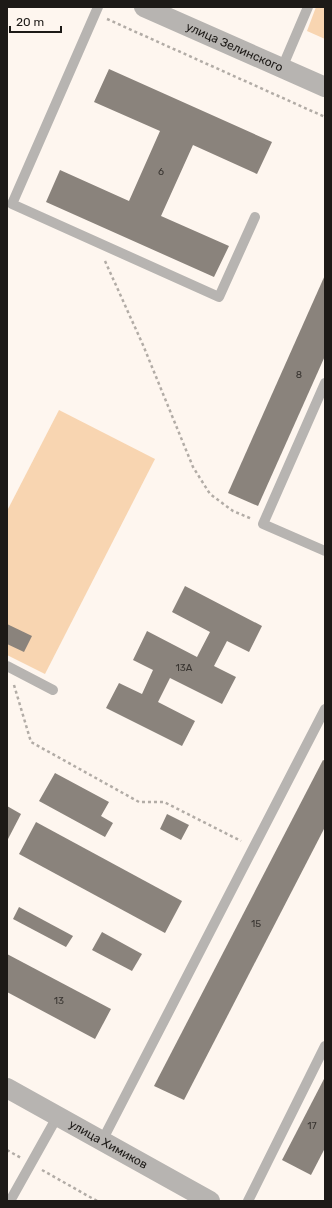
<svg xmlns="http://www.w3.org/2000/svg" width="332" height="1208" viewBox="0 0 332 1208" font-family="Rubik,sans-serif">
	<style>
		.green { fill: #f8d5b1 }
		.building { fill: #8a837c }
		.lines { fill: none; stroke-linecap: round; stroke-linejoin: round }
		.path { stroke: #b2aca6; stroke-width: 2.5; stroke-dasharray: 3 3; stroke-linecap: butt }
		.lane { stroke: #b7b4b1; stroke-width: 10 }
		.street { stroke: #b7b4b1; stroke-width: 20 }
		.labels { text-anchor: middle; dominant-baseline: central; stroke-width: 3.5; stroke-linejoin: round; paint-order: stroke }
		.number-label { font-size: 10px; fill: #383430 }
		.street-label { font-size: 12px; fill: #1d1a17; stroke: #fef6ef }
	</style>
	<rect width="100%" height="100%" fill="#fef6ef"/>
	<g class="green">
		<polygon points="316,7 325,7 325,39 307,31"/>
		<polygon points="59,410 155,459 45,674 7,655 7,511"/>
	</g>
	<g class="building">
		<polygon points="109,69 272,142 257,174 193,145 161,216 229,246 214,277 46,202 60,170 129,201 160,131 94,102"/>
		<polygon points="325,275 325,356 258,506 228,493"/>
		<polygon points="185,586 262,626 249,652 227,641 214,666 236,677 222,704 170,678 158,702 195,721 182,746 106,708 119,683 142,694 153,670 133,660 147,631 197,657 210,632 172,612"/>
		<polygon points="7,624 32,636 24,652 7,644"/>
		<polygon points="323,760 325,761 325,827 184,1100 154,1086"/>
		<polygon points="55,773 109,802 101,816 113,823 105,837 39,801"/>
		<polygon points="7,806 21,814 7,841"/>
		<polygon points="167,814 189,825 181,840 160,829"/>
		<polygon points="36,822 182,901 165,933 19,854"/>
		<polygon points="19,907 73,936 66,947 13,919"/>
		<polygon points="102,932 142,954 132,971 92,950"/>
		<polygon points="7,954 111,1009 95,1039 7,992"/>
		<polygon points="325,1077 325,1148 311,1175 282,1160"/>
	</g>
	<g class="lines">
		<g class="path">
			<polyline points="107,19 325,117"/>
			<polyline points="105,261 143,345 193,467 210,494 233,511 252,519"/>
			<polyline points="14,685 31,742 139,802 164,802 241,841"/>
			<polyline points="7,1150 21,1158"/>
			<polyline points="42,1170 97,1201"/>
		</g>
		<g class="lane">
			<polyline points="98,7 12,204 219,297 255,217"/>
			<polyline points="282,68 308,7"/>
			<polyline points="325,383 263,524 325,551"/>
			<polyline points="7,666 53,690"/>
			<polyline points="102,1141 325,709"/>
			<polyline points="10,1201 57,1117"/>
			<polyline points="248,1201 325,1046"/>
		</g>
		<g class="street">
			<path id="s1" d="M144,7l181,80"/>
			<path id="s2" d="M7,1088l203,113"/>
		</g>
	</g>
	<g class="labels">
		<g class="number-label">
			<text x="161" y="172">6</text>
			<text x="299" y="375">8</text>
			<text x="184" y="668">13А</text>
			<text x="256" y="924">15</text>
			<text x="59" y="1001">13</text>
			<text x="312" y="1126">17</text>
		</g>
		<g class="street-label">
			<text stroke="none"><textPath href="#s1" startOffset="99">улица Зелинского</textPath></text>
			<text stroke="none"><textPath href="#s2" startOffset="116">улица Химиков</textPath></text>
		</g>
	</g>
	<rect width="332" height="1208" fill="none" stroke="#1d1a17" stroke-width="16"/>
	<path d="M10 26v6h51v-6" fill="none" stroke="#1d1a17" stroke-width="2"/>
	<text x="16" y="26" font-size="12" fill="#1d1a17" stroke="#fef6ef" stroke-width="3" paint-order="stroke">20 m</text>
</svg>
